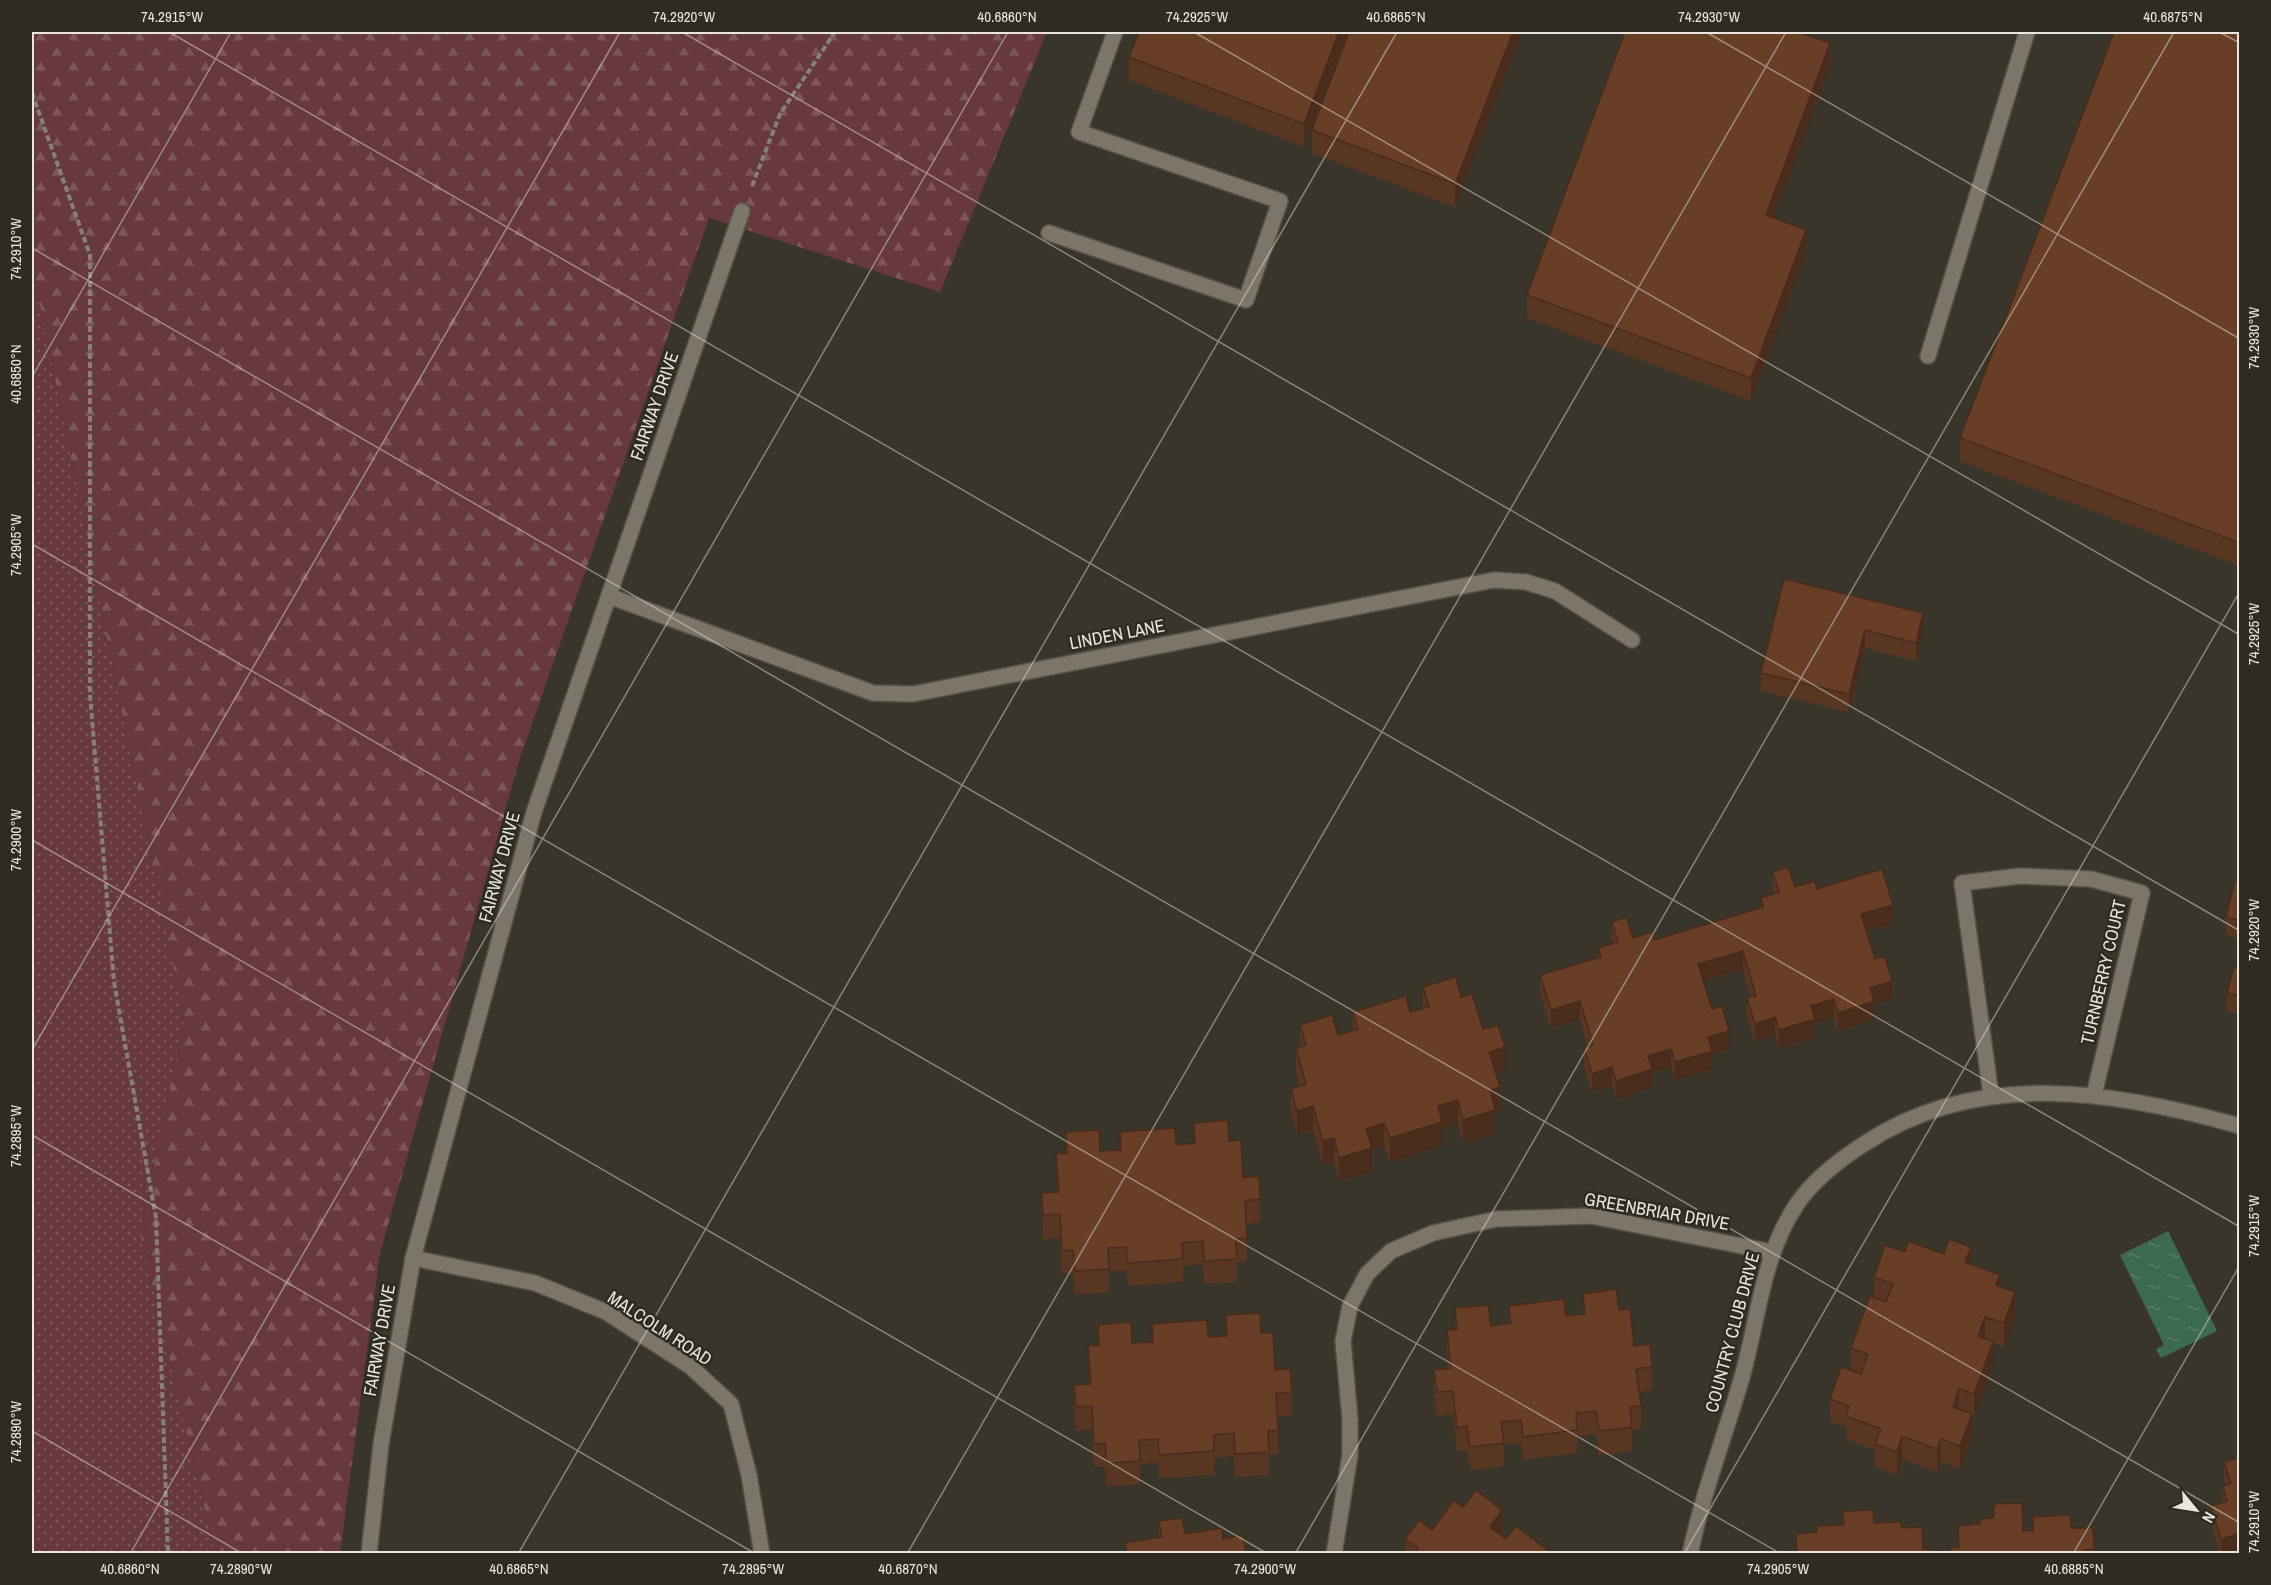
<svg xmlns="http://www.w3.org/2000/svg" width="2271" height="1585" viewBox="0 0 2271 1585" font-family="'Archivo Narrow',sans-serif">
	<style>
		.grass { fill: url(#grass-dots) }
		.forest { fill: url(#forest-firs) }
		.water { fill: url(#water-ripples) }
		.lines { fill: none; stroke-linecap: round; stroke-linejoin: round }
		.minor-casing { stroke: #555148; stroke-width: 18 }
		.path { stroke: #858178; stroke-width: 4; stroke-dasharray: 6 3; stroke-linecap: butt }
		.minor { stroke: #7c766a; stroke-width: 15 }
		.wall { fill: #593621 }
		.shaded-wall { fill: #492c1b }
		.building { fill: #683f26; stroke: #492c1b; stroke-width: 1.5 }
		.ticks { fill: none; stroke: #e9e6e0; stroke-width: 1.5; stroke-opacity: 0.45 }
		.labels { text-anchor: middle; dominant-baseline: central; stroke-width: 5; stroke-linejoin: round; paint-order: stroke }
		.street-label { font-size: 18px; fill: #e9e6e0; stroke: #2f2b21 }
		.neatline { fill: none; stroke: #e9e6e0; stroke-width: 2 }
		.ticks-label { font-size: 15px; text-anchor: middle; fill: #e9e6e0 }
	</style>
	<defs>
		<pattern id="grass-dots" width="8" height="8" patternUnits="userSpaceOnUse" patternTransform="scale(1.5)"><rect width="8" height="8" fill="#68393c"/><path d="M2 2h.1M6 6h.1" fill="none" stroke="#7e5658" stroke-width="1.8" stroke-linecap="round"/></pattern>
		<pattern id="forest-firs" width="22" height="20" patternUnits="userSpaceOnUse" patternTransform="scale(1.5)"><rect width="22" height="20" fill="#68393c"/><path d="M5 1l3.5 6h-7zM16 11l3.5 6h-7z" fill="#7e5658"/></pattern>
		<pattern id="water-ripples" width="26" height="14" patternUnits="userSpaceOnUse" patternTransform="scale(1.5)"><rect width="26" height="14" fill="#3b6a4e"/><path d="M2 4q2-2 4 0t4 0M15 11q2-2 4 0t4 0" fill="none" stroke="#577f67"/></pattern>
	</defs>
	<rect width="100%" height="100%" fill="#3a352a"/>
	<polygon class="grass" points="32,265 184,1020 140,1233 215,1553 32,1553"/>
	<polygon class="forest" points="32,32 1047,32 940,292 709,218 520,758 380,1253 340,1553 215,1553 140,1233 184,1020 32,265"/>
	<polygon class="water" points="2168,1231 2217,1331 2161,1358 2156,1349 2164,1345 2120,1255"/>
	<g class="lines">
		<g class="minor-casing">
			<g id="minor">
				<polyline points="1049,233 1246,300 1280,201 1079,132 1115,32"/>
				<polyline points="1928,356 2027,32"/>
				<polyline points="609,596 873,693 913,694 1494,580 1526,582 1555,591 1632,640"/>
				<polyline points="1991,1095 1962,883 2020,876 2091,879 2142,893 2094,1095"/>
				<polyline points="413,1258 535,1283 606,1312 691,1367 731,1404 749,1475 762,1554"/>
				<polyline points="369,1554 381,1444 413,1258 534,812 742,211"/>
				<polyline points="1334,1554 1350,1455 1350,1419 1343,1341 1350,1306 1367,1274 1391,1251 1433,1233 1497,1219 1591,1216 1772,1252"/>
				<path d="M1690,1554c12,-58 33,-113 50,-170 18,-59 21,-127 57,-180 17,-25 42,-44 67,-60 114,-76 251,-53 376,-18"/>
			</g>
		</g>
		<g class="path">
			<polyline points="32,93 90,255 90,695 114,982 156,1218 168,1554"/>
			<polyline points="752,186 780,114 835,32"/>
		</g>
		<use href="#minor" class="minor"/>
	</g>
	<g class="wall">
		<polygon points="1139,32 1348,32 1304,147 1129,80 1129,57"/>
		<polygon points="1522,32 1455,207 1312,153 1312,130"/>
		<polygon points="2240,32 2240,566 1960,461 1960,438"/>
		<polygon points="1830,67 1773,218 1806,253 1751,401 1527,318 1527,295"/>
		<polygon points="1784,579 1923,631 1916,661 1865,648 1849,712 1761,691 1761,673"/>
		<polygon points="1773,872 1795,887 1817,889 1893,923 1866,931 1875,959 1892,999 1874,1005 1874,1019 1838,1031 1834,1017 1815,1023 1815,1037 1779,1048 1775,1035 1755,1042 1747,1016 1747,998 1751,997 1743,969 1703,981 1712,1009 1729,1049 1712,1054 1712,1069 1675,1080 1671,1067 1652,1073 1652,1087 1616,1099 1612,1085 1592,1092 1584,1066 1584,1048 1588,1047 1580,1019 1551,1028 1540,993 1540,975 1598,957 1598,948 1613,943 1612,940 1612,922 1633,938 1654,940 1761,908 1761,898 1774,894 1773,890"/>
		<polygon points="2240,883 2240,939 2226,935 2226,917"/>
		<polygon points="2240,968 2240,1014 2227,1011 2227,993"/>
		<polygon points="1423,987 1461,997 1483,1029 1505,1070 1496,1073 1500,1110 1495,1112 1495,1133 1463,1143 1458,1123 1442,1128 1442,1145 1390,1162 1384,1146 1372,1150 1372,1171 1339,1181 1334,1162 1323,1165 1313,1129 1297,1134 1291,1112 1291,1089 1300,1086 1296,1071 1296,1048 1300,1047 1300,1025 1338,1035 1353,1031 1353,1012 1410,1012 1423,1009"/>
		<polygon points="1194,1123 1229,1141 1243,1178 1260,1199 1260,1222 1246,1224 1247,1261 1237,1262 1237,1282 1204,1284 1203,1264 1183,1266 1183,1282 1128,1286 1126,1270 1109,1271 1109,1292 1075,1294 1073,1273 1062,1274 1060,1238 1043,1239 1042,1193 1057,1192 1056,1154 1066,1153 1066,1132 1100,1151 1120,1150 1120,1132 1176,1145 1194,1143"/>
		<polygon points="1905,1252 1971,1264 2000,1286 2015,1315 2004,1347 1993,1343 1993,1365 1974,1417 1972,1416 1972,1437 1960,1469 1941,1462 1937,1472 1902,1459 1897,1475 1875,1467 1875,1450 1846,1439 1846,1427 1830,1422 1830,1399 1851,1370 1851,1348 1874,1298 1874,1277"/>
		<polygon points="1583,1294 1619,1310 1634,1346 1652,1367 1652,1390 1639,1392 1641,1406 1641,1429 1632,1430 1632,1451 1599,1455 1596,1434 1577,1436 1577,1453 1523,1460 1521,1443 1504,1445 1504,1466 1470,1470 1467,1450 1457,1451 1453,1414 1437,1416 1434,1393 1434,1370 1448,1368 1447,1354 1447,1330 1455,1330 1455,1308 1491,1326 1509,1324 1509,1306 1566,1316 1583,1314"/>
		<polygon points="1226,1315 1261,1333 1275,1370 1292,1392 1292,1415 1278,1416 1278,1454 1269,1454 1269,1475 1235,1477 1234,1456 1214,1458 1214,1475 1159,1478 1158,1462 1140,1464 1140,1484 1107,1486 1105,1466 1094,1467 1092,1429 1076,1431 1074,1408 1074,1385 1089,1384 1088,1346 1098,1345 1098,1325 1132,1343 1152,1342 1152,1324 1208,1337 1226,1336"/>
		<polygon points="2240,1457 2240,1554 2238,1554 2238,1552 2232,1554 2220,1554 2211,1524 2211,1506 2223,1502 2223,1486 2226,1485 2224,1480 2224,1462"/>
		<polygon points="2033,1517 2071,1528 2093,1528 2094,1554 1950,1554 1958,1547 1958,1526 2033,1531"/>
		<polygon points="1159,1521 1185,1534 1223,1539 1246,1554 1125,1554 1125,1543 1159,1538"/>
		<polygon points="1432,1530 1502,1534 1501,1535 1506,1539 1553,1554 1405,1554 1405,1539"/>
	</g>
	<g class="shaded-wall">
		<polygon points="1339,32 1348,32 1304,147 1304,124"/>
		<polygon points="1513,32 1522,32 1455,207 1455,184"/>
		<polygon points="1830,43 1830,67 1766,238 1766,215"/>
		<polygon points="1806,230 1806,253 1751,401 1751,378"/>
		<polygon points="1923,613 1923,631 1916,661 1916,643"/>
		<polygon points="1865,630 1865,648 1849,712 1849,694"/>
		<polygon points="1893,905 1893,923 1861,932 1861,914"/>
		<polygon points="1743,951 1743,969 1698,982 1698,964"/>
		<polygon points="1892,981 1892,999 1874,1005 1874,1019 1838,1031 1838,1013 1870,988"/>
		<polygon points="1834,999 1834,1017 1815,1023 1815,1037 1779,1048 1779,1030 1811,1006"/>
		<polygon points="1580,1001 1580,1019 1551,1028 1551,1010"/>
		<polygon points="1775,1017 1775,1035 1755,1042 1755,1024"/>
		<polygon points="1729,1031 1729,1049 1712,1054 1712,1069 1675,1080 1675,1062 1708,1037"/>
		<polygon points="1505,1047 1505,1070 1489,1075 1489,1052"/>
		<polygon points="1671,1049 1671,1067 1652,1073 1652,1087 1616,1099 1616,1081 1648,1056"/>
		<polygon points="1612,1067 1612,1085 1592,1092 1592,1074"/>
		<polygon points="1500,1087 1500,1110 1495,1112 1495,1133 1463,1143 1463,1120 1490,1090"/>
		<polygon points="1458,1100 1458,1123 1442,1128 1442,1145 1390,1162 1390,1138 1438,1106"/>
		<polygon points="1313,1106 1313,1129 1297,1134 1297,1111"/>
		<polygon points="1384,1123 1384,1146 1372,1150 1372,1171 1339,1181 1339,1158 1366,1129"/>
		<polygon points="1334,1138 1334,1162 1323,1165 1323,1141"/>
		<polygon points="1971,1247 1971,1270 1965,1262"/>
		<polygon points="2000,1275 2000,1298 1996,1285"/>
		<polygon points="2015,1292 2015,1315 2004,1347 2004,1323"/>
		<polygon points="1985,1317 1985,1340 1978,1336"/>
		<polygon points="1993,1342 1993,1365 1974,1417 1974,1394"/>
		<polygon points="1959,1389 1959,1412 1953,1407"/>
		<polygon points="1972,1414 1972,1437 1960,1469 1960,1446"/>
		<polygon points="1902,1436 1902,1459 1897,1475 1897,1452"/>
		<polygon points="1941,1439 1941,1462 1937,1472 1937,1449"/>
		<polygon points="1502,1510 1502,1534 1490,1550 1490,1527"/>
		<polygon points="2238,1534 2238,1552 2232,1554 2221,1554 2221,1539"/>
	</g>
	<g class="building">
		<polygon points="1139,32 1339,32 1304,124 1129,57"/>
		<polygon points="1349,32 1513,32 1455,184 1312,130"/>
		<polygon points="1625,32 1798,32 1830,43 1766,215 1806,230 1751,378 1527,295"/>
		<polygon points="2114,32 2240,32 2240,543 1960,438"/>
		<polygon points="1784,579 1923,613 1916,643 1865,630 1849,694 1761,673"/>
		<polygon points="1788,867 1795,887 1815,881 1817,889 1882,869 1893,905 1861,914 1875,959 1885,957 1892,981 1870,988 1874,1001 1838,1013 1834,999 1811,1006 1815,1019 1779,1030 1775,1017 1755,1024 1747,998 1756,996 1743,951 1698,964 1712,1009 1722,1006 1729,1031 1708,1037 1712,1051 1675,1062 1671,1049 1648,1056 1652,1069 1616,1081 1612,1067 1592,1074 1584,1048 1593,1045 1580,1001 1551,1010 1540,975 1601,957 1598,948 1618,942 1612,922 1626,917 1633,938 1652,932 1654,940 1763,907 1761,898 1779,892 1773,872"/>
		<polygon points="2235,881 2240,883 2240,921 2226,917"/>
		<polygon points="2234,967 2240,968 2240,996 2227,993"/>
		<polygon points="1456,977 1461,997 1472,994 1483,1029 1498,1025 1505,1047 1489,1052 1500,1087 1490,1090 1495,1110 1463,1120 1458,1100 1438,1106 1442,1122 1390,1138 1384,1123 1366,1129 1372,1148 1339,1158 1334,1138 1323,1141 1313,1106 1297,1111 1291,1089 1306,1084 1296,1048 1306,1045 1300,1025 1332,1015 1338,1035 1358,1029 1353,1012 1406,996 1410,1012 1429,1007 1423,987"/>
		<polygon points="1228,1120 1229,1141 1241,1140 1243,1178 1259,1176 1260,1199 1245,1201 1247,1238 1236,1239 1237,1259 1204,1261 1203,1241 1182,1243 1183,1259 1128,1263 1126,1247 1108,1248 1109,1269 1075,1271 1073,1250 1062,1251 1060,1214 1043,1215 1042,1193 1059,1192 1056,1154 1067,1153 1066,1132 1099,1130 1100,1151 1121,1150 1120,1132 1175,1128 1176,1145 1195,1143 1194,1123"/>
		<polygon points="1949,1239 1971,1247 1965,1262 2000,1275 1996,1285 2015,1292 2004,1323 1985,1317 1978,1336 1993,1342 1974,1394 1959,1389 1953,1407 1972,1414 1960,1446 1941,1439 1937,1449 1902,1436 1897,1452 1875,1444 1881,1429 1846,1416 1849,1406 1830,1399 1841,1367 1861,1374 1868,1354 1851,1348 1870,1296 1886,1302 1893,1284 1874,1277 1885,1245 1905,1252 1908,1241 1944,1254"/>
		<polygon points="1616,1289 1619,1310 1630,1309 1634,1346 1650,1344 1652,1367 1636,1369 1641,1406 1630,1407 1632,1427 1599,1431 1596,1411 1576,1413 1577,1430 1523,1437 1521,1420 1501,1422 1504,1443 1470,1447 1467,1426 1457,1428 1453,1391 1437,1392 1434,1370 1451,1368 1447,1330 1457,1329 1455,1308 1488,1305 1491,1326 1511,1323 1509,1306 1564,1299 1566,1316 1585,1314 1583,1294"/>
		<polygon points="1260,1313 1261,1333 1273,1333 1275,1370 1290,1369 1292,1392 1276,1393 1278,1430 1268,1431 1269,1452 1235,1454 1234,1433 1214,1435 1214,1451 1159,1455 1158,1439 1139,1440 1140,1461 1107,1463 1105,1443 1094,1444 1092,1406 1076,1407 1074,1385 1091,1384 1088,1346 1099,1345 1098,1325 1131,1322 1132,1343 1153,1342 1152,1324 1207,1320 1208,1337 1227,1336 1226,1315"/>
		<polygon points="2240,1457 2240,1540 2238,1534 2221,1539 2211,1506 2227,1501 2223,1486 2231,1483 2224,1462"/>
		<polygon points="1476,1490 1502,1510 1490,1527 1506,1539 1516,1526 1553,1554 1414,1554 1418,1548 1405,1539 1419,1520 1432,1530 1454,1500 1463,1507"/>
		<polygon points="2022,1503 2023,1531 2033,1531 2033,1517 2070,1515 2071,1528 2093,1528 2094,1549 2085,1550 2085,1554 1950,1554 1950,1548 1959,1547 1958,1526 1980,1524 1980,1519 1994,1518 1994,1504"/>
		<polygon points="1873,1510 1874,1523 1901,1522 1901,1528 1922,1527 1923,1549 1931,1549 1932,1554 1797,1554 1796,1534 1817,1532 1817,1526 1844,1525 1843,1511"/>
		<polygon points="1182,1518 1185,1534 1222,1528 1223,1539 1243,1535 1246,1554 1127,1554 1125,1543 1162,1537 1159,1521"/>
	</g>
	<path class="ticks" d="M169,32l2071,1195M682,32l1558,899M1194,32l1046,603M1706,32l534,307M2219,32l21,11M32,248l2208,1275M32,377l199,-345M32,544l1749,1010M32,840l1236,714M32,1050l588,-1018M32,1135l724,419M32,1431l211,123M130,1554l878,-1522M518,1554l879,-1522M907,1554l879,-1522M1295,1554l879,-1522M1684,1554l556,-963M2073,1554l167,-289"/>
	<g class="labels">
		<g class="street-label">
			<text transform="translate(654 406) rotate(-71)">FAIRWAY DRIVE</text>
			<text transform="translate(1117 634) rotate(-11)">LINDEN LANE</text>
			<text transform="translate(499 867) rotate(-75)">FAIRWAY DRIVE</text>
			<text transform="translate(2103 972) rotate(-77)">TURNBERRY COURT</text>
			<text transform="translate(1657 1211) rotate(10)">GREENBRIAR DRIVE</text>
			<text transform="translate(660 1328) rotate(33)">MALCOLM ROAD</text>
			<text transform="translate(1732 1332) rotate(-75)">COUNTRY CLUB DRIVE</text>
			<text transform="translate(379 1340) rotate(-80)">FAIRWAY DRIVE</text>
		</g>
	</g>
	<rect width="2271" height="1585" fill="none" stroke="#2f2b21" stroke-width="66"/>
	<g transform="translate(2196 1510) rotate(120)" stroke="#2f2b21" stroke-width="4.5" paint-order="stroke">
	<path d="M0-4.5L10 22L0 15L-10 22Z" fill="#e9e6e0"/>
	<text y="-9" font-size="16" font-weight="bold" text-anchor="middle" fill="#e9e6e0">N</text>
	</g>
	<rect x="33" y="33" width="2205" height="1519" class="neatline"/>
	<g class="ticks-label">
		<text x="172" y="22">74.2915°W</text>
		<text x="684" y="22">74.2920°W</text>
		<text x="1007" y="22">40.6860°N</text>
		<text x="1197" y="22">74.2925°W</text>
		<text x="1396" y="22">40.6865°N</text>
		<text x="1709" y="22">74.2930°W</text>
		<text x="2173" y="22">40.6875°N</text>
		<text transform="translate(16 249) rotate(-90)" y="5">74.2910°W</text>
		<text transform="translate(2254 338) rotate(-90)" y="5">74.2930°W</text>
		<text transform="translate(16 374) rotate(-90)" y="5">40.6850°N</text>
		<text transform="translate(16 545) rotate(-90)" y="5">74.2905°W</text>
		<text transform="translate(2254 634) rotate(-90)" y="5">74.2925°W</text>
		<text transform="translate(16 840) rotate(-90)" y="5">74.2900°W</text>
		<text transform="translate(2254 930) rotate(-90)" y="5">74.2920°W</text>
		<text transform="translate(16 1136) rotate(-90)" y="5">74.2895°W</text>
		<text transform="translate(2254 1226) rotate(-90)" y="5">74.2915°W</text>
		<text transform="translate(16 1432) rotate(-90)" y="5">74.2890°W</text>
		<text transform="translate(2254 1522) rotate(-90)" y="5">74.2910°W</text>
		<text x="130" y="1574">40.6860°N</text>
		<text x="241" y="1574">74.2890°W</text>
		<text x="519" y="1574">40.6865°N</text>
		<text x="753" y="1574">74.2895°W</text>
		<text x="908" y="1574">40.6870°N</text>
		<text x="1265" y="1574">74.2900°W</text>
		<text x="1778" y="1574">74.2905°W</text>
		<text x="2074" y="1574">40.6885°N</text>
	</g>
</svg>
